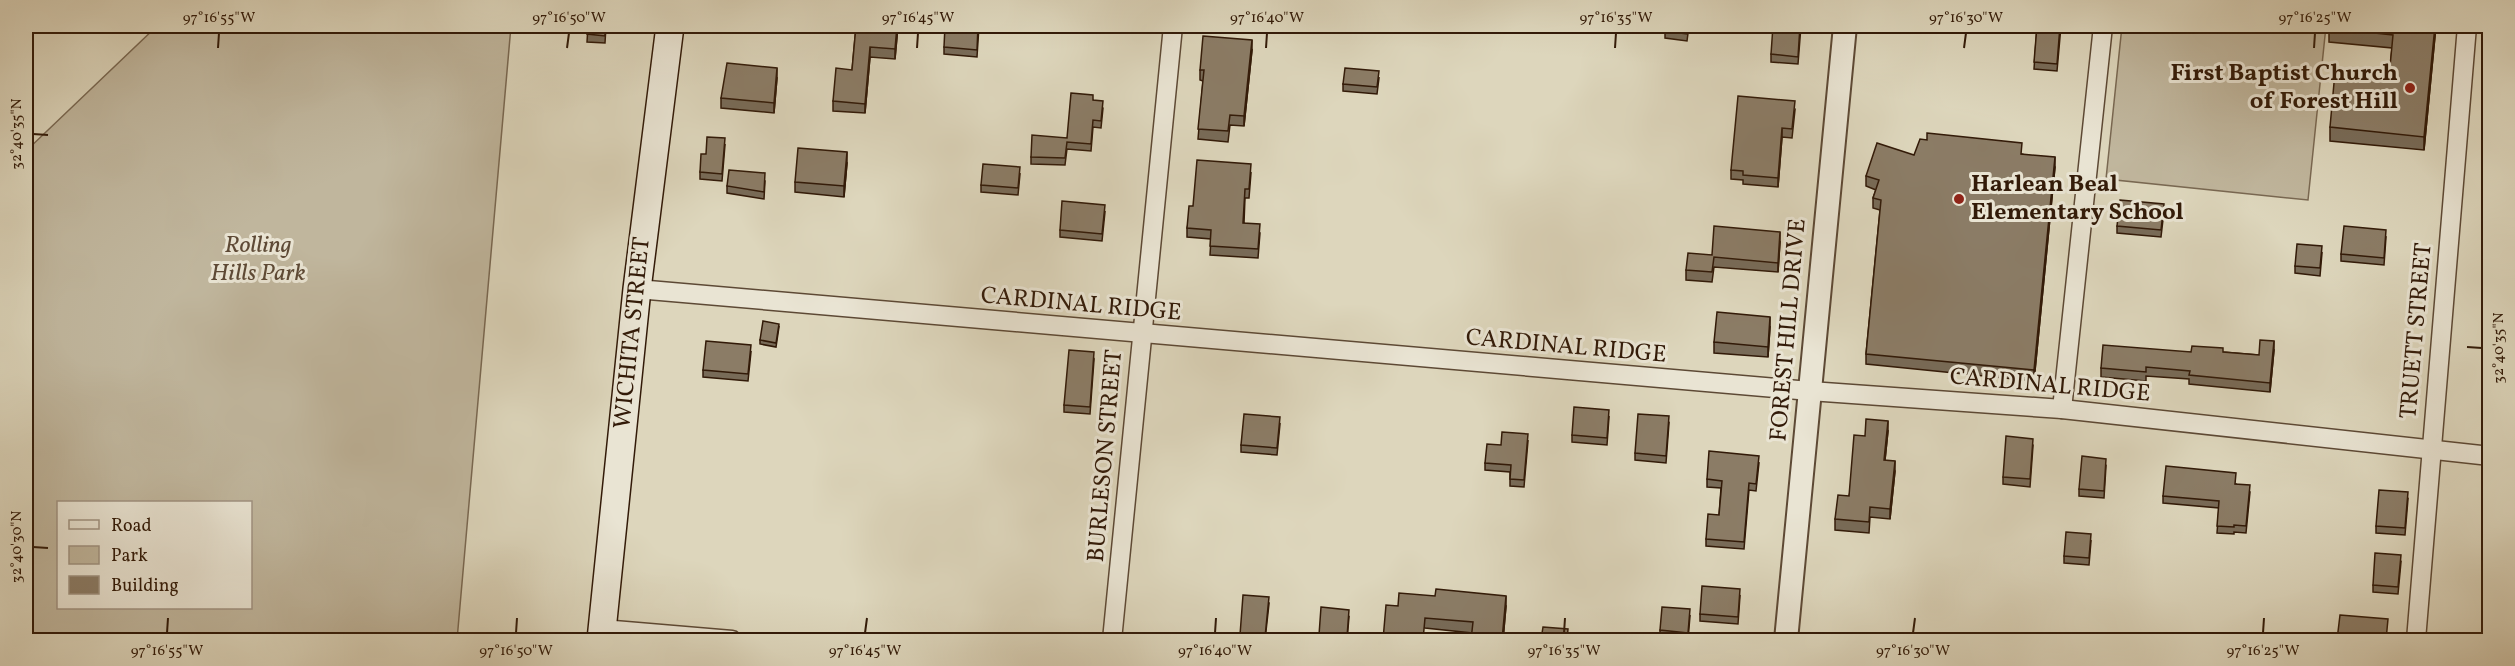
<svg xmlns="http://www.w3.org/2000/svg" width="2515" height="666" viewBox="0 0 2515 666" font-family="Vollkorn,serif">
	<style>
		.park { fill: #c0b69d; stroke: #796852; stroke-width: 1.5; fill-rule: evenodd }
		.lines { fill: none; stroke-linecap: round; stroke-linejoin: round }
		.minor-casing { stroke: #5d4935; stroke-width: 21 }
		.tertiary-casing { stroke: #5d4935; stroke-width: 26 }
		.secondary-casing { stroke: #321a08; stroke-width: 30 }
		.minor { stroke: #e9e4d3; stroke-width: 18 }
		.tertiary { stroke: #e9e4d3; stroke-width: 22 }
		.secondary { stroke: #e9e4d3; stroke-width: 27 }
		.wall { fill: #786b58; stroke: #321a08; stroke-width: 1.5 }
		.shaded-wall { fill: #615747; stroke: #321a08; stroke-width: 1.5 }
		.building { fill: #8b7c66; stroke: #321a08; stroke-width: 1.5 }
		.ticks { fill: none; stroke: #321a08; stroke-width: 2 }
		.poi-dot { fill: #8f2418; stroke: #e9e4d3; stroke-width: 2 }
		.labels { text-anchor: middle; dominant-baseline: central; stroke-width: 6; stroke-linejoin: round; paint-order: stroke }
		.poi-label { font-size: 24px; font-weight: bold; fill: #321a08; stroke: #e9e4d3; text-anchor: end }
		.park-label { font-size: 24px; font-style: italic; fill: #5d4935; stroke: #e9e4d3 }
		.street-label { font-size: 24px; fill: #321a08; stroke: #e9e4d3 }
		.neatline { fill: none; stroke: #321a08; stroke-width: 2 }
		.ticks-label { font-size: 15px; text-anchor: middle; fill: #321a08 }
	</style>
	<rect width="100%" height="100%" fill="#ddd6bc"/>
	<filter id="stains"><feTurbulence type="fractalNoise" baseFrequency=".00333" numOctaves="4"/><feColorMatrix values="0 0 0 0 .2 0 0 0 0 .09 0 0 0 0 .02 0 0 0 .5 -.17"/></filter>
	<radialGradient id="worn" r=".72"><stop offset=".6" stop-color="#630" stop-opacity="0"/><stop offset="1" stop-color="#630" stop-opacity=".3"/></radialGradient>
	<g class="park">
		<path d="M157,26h354l-54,614h-431v-489zM58,502h192v106h-192z"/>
		<polygon points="2122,26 2326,26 2308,200 2106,179"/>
	</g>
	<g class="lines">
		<g class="minor-casing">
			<g id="minor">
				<polyline points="637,289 1810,391 2062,409 2490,456"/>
				<polyline points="2062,409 2103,26"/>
				<polyline points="602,629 732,640"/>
				<polyline points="1112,640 1173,26"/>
				<polyline points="2416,640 2467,26"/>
			</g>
		</g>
		<g class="tertiary-casing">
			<polyline id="tertiary" points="1786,640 1845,26"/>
		</g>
		<g class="secondary-casing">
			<polyline id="secondary" points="601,640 637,289 670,26"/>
		</g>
		<use href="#minor" class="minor"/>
		<use href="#tertiary" class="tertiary"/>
		<use href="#secondary" class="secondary"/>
	</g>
	<g class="wall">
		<polygon points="588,26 606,26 605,43 587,42"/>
		<polygon points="856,26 898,26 895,59 870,57 865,113 833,111 833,101 852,70"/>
		<polygon points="979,26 977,57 944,54 944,47"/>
		<polygon points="1689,26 1687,41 1665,38 1665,31"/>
		<polygon points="1801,26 1798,64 1771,62 1771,54"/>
		<polygon points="2037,26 2061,26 2057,71 2034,69"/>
		<polygon points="2329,26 2436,26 2424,150 2330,141 2330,127 2389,77 2392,48 2329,42"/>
		<polygon points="1252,50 1244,126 1230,125 1228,142 1198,139 1203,81 1200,80 1200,70"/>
		<polygon points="777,78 774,113 721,108 721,98"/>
		<polygon points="1379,78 1377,94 1343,91 1343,84"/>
		<polygon points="1093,100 1103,108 1101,128 1093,127 1091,151 1067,149 1065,165 1031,164 1031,157 1067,138"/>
		<polygon points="1795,110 1792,138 1782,137 1778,187 1743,184 1743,180 1731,179 1731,170"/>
		<polygon points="725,145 722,181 700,179 700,172 706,154"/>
		<polygon points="2022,154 2055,167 2034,381 1866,364 1866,354 1880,210 1873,208 1873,198 1876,190 1866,186 1866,176 1914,155"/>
		<polygon points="847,163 844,197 795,192 795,182"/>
		<polygon points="1251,173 1249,198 1245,198 1244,223 1260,233 1258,258 1210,255 1211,239 1187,237 1187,228 1193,206"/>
		<polygon points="1020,174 1018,195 981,192 981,185"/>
		<polygon points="765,181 764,199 727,193 727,186"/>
		<polygon points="2164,211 2161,237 2117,233 2117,226"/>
		<polygon points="1105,212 1102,241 1060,237 1060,230"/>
		<polygon points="2386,237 2384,265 2341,261 2341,254"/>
		<polygon points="1780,242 1778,272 1714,267 1712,282 1686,280 1686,270 1712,255"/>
		<polygon points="2322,253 2320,276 2295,273 2295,266"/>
		<polygon points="779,327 776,347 760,344 760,340"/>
		<polygon points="1770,327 1768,357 1714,353 1714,342"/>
		<polygon points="2274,350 2270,392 2189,384 2189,379 2146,376 2146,381 2101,377 2101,368 2191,352 2223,352 2259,355"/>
		<polygon points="751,352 748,381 703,377 703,370"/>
		<polygon points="1094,360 1090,414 1064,412 1064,405"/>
		<polygon points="1609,417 1607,445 1572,442 1572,435"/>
		<polygon points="1669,423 1666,463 1635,460 1635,453"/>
		<polygon points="1280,424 1277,455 1241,452 1241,445"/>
		<polygon points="1888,431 1885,460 1895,471 1890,519 1870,517 1869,533 1835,530 1835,519 1849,496 1865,436"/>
		<polygon points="1528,441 1524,487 1510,486 1510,472 1485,470 1485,463 1501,445"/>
		<polygon points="2033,446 2030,487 2003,484 2003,477"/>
		<polygon points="1759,463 1756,491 1749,490 1744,549 1706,546 1706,539 1719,515 1721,488 1707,487 1707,479"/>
		<polygon points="2106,466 2104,498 2079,496 2079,489"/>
		<polygon points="2236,484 2250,492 2246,533 2234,532 2234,534 2217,533 2219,508 2163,503 2163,496"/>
		<polygon points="2408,499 2405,535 2376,533 2376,526"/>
		<polygon points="2091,541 2089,565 2064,563 2064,556"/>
		<polygon points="2401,562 2398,594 2373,592 2373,585"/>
		<polygon points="1740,596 1738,624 1700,621 1700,614"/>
		<polygon points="1269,604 1265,640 1240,640 1240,635"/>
		<polygon points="1398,606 1506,606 1503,640 1471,640 1472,633 1425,628"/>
		<polygon points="1690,616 1688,640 1660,637 1660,630"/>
		<polygon points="1349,617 1347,640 1319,640 1319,635"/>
	</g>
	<g class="shaded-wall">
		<polygon points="897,26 898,26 895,59 895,49"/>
		<polygon points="2435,26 2436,26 2424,150 2424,137"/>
		<polygon points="1252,40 1252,50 1244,126 1244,116"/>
		<polygon points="870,47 870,57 865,113 865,104"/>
		<polygon points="777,68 777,78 774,113 774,103"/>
		<polygon points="1782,128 1782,137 1778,187 1778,178"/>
		<polygon points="847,152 847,163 844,197 844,186"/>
		<polygon points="2055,157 2055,167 2034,381 2034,370"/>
		<polygon points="1780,232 1780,242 1778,272 1778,263"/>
		<polygon points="1770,317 1770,327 1768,357 1768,347"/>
		<polygon points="2274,341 2274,350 2270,392 2270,383"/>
		<polygon points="1888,421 1888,431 1884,470 1884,460"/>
		<polygon points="1895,461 1895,471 1890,519 1890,509"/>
		<polygon points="1506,596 1506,606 1503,640 1502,640"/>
	</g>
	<g class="building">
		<polygon points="588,26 605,26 605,36 587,34"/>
		<polygon points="856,26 897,26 895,49 870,47 865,104 833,101 836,68 852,70"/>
		<polygon points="945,26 978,26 977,50 944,47"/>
		<polygon points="1665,26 1688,26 1687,34 1665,31"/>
		<polygon points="1773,26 1800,26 1798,57 1771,54"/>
		<polygon points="2037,26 2060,26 2057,64 2034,62"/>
		<polygon points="2329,26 2435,26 2424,137 2330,127 2335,72 2389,77 2393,35 2329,28"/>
		<polygon points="1203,36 1252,40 1244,116 1230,115 1228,131 1198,129 1204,70 1200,70"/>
		<polygon points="727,63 777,68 774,103 721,98"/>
		<polygon points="1345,68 1379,71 1377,87 1343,84"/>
		<polygon points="1071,93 1093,95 1093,100 1103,101 1101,121 1093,120 1091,144 1067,142 1065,158 1031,157 1032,135 1067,138"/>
		<polygon points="1738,96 1795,101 1792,129 1782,128 1778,178 1743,175 1743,171 1731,170"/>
		<polygon points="1927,133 2022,143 2021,154 2055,157 2034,370 1866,354 1881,200 1873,198 1879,180 1866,176 1877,143 1914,155 1920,139 1927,140"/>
		<polygon points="707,137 725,138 722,174 700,172 701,154 706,154"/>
		<polygon points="798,148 847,152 844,186 795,182"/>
		<polygon points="1197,160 1251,164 1249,189 1245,189 1243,223 1260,224 1258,249 1210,246 1211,230 1187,228 1189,206 1193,206"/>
		<polygon points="983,164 1020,167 1018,188 981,185"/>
		<polygon points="729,170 765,173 764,192 727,186"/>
		<polygon points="2120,200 2164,204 2161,230 2117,226"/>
		<polygon points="1062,201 1105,205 1102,234 1060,230"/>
		<polygon points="1714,226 1780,232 1778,263 1714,257 1712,272 1686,270 1688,253 1712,255"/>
		<polygon points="2344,226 2386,230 2384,258 2341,254"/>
		<polygon points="2297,244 2322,246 2320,268 2295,266"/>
		<polygon points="1717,312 1770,317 1768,347 1714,342"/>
		<polygon points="763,321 779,324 776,343 760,340"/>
		<polygon points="2260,340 2274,341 2270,383 2189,375 2190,371 2146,367 2146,372 2101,368 2103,345 2191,352 2192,346 2223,348 2223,352 2259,355"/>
		<polygon points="706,341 751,345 748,374 703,370"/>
		<polygon points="1069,350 1094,352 1090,407 1064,405"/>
		<polygon points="1574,407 1609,410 1607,438 1572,435"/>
		<polygon points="1244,414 1280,417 1277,448 1241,445"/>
		<polygon points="1638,414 1669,416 1666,456 1635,453"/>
		<polygon points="1866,419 1888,421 1884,460 1895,461 1890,509 1870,507 1869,522 1835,519 1838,495 1849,496 1854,435 1865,436"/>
		<polygon points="1502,432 1528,434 1524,480 1510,479 1511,465 1485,463 1487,444 1501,445"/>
		<polygon points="2006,436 2033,439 2030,479 2003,477"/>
		<polygon points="1709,451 1759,456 1756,484 1749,483 1744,542 1706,539 1708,514 1719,515 1722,481 1707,479"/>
		<polygon points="2082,456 2106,459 2104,491 2079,489"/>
		<polygon points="2166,466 2236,473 2235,484 2250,485 2246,526 2234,525 2234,527 2217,526 2219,501 2163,496"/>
		<polygon points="2379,490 2408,492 2405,528 2376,526"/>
		<polygon points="2066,532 2091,534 2089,558 2064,556"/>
		<polygon points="2375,553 2401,555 2398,587 2373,585"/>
		<polygon points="1702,586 1740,589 1738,617 1700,614"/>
		<polygon points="1436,589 1506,596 1502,640 1471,640 1473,622 1425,618 1423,640 1383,640 1386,605 1398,606 1399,593 1435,596"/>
		<polygon points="1243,595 1269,597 1265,637 1240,635"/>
		<polygon points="1321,607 1349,610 1347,637 1319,635"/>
		<polygon points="1662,607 1690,609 1688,633 1660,630"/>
		<polygon points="2340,615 2388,619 2386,640 2337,640"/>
		<polygon points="1543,627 1568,629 1567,640 1541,640"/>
	</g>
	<path class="ticks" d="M218,48l1,-15M567,48l2,-15M917,48l1,-15M1266,48l1,-15M1615,48l1,-15M1964,48l2,-15M2314,48l1,-15M33,134l15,1M2467,347l15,1M33,547l15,1M167,633l1,-15M516,633l1,-15M865,633l2,-15M1215,633l1,-15M1564,633l1,-15M1913,633l2,-15M2263,633l1,-15"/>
	<g class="poi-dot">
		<circle cx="2410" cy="88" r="6"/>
		<circle cx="1959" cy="199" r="6"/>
	</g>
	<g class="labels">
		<g class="poi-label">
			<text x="2398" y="74">First Baptist Church<tspan x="2398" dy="28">of Forest Hill</tspan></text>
			<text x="1971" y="185" text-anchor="start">Harlean Beal<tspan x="1971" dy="28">Elementary School</tspan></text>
		</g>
		<g class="park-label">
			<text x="258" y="246">Rolling<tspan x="258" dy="28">Hills Park</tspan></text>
		</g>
		<g class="street-label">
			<text transform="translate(1081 305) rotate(5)">CARDINAL RIDGE</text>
			<text transform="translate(1789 330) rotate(-85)">FOREST HILL DRIVE</text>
			<text transform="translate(2417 331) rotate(-85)">TRUETT STREET</text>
			<text transform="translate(633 333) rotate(-84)">WICHITA STREET</text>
			<text transform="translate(1566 347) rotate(5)">CARDINAL RIDGE</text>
			<text transform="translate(2050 386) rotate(5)">CARDINAL RIDGE</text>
			<text transform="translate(1106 456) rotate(-85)">BURLESON STREET</text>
		</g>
	</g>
	<rect width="2515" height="666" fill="none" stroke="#ddd6bc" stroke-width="66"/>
	<rect x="57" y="501" width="195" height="108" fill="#e9e4d3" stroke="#a09382" stroke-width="1.5"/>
	<rect x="69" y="520" width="30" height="9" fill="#e9e4d3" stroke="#a09382" stroke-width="1.5"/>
	<text x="111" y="531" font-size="18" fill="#321a08">Road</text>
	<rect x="69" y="546" width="30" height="18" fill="#c0b69d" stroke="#a09382" stroke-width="1.5"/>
	<text x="111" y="561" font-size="18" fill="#321a08">Park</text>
	<rect x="69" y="576" width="30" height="18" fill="#8b7c66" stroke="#a09382" stroke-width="1.5"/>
	<text x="111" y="591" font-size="18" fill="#321a08">Building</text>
	<rect x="33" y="33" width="2449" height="600" class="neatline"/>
	<g class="ticks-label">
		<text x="219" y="22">97°16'55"W</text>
		<text x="569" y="22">97°16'50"W</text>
		<text x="918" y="22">97°16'45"W</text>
		<text x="1267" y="22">97°16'40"W</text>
		<text x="1616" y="22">97°16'35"W</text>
		<text x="1966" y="22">97°16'30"W</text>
		<text x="2315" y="22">97°16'25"W</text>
		<text transform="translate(16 134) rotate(-90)" y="5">32°40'35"N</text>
		<text transform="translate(2498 348) rotate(-90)" y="5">32°40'35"N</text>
		<text transform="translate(16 547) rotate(-90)" y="5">32°40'30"N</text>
		<text x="167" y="655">97°16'55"W</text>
		<text x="516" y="655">97°16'50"W</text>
		<text x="865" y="655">97°16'45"W</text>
		<text x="1215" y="655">97°16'40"W</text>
		<text x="1564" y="655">97°16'35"W</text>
		<text x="1913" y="655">97°16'30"W</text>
		<text x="2263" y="655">97°16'25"W</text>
	</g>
	<rect width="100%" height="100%" filter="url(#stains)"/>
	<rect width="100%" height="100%" fill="url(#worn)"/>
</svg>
